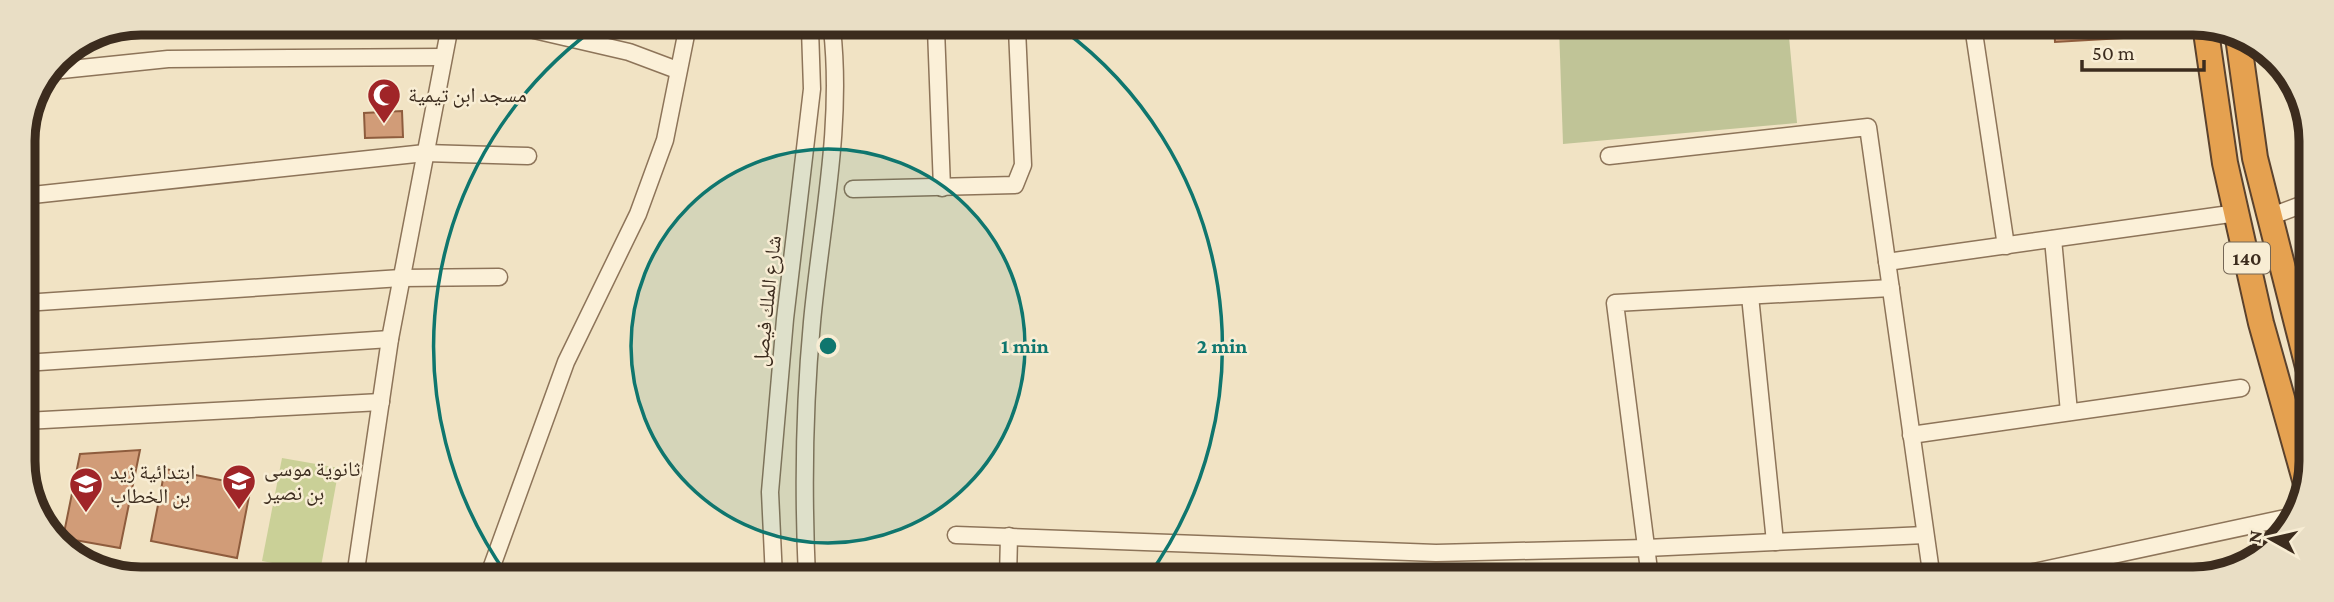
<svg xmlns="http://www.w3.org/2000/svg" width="2334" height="602" viewBox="0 0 2334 602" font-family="'Crimson Pro','Noto Naskh Arabic',serif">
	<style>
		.green { fill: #cad097 }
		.cemetery { fill: #c0c497 }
		.building { fill: #d19c78; stroke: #8e5c3d; stroke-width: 2 }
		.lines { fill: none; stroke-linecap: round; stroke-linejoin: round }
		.minor-casing { stroke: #8d7459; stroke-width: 19 }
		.highway-casing { stroke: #5b422d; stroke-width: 28 }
		.minor { stroke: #fbf0d8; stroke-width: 16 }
		.highway { stroke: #e5a150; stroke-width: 24 }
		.ring { fill: none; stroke: #0f766e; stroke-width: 3.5 }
		.labels { text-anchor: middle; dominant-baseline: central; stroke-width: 5; stroke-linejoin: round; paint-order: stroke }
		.shield { fill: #f8edd4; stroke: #746655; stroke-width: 2 }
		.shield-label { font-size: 19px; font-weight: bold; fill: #3c2c1e }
		.poi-label { font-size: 21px; fill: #3c2c1e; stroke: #f8edd4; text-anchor: start }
		.street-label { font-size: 21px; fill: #3c2c1e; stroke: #f8edd4 }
		.rim { fill: none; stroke: #3c2c1e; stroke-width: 9 }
		.centre { fill: #0f766e; stroke: #f8edd4; stroke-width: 3.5 }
		.ring-label { font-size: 21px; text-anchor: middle; font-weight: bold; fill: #0f766e; stroke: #f8edd4; stroke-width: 5; stroke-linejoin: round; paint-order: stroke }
	</style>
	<rect width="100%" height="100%" fill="#f1e3c4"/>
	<polygon class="green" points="282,458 339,468 320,572 262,561"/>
	<polygon class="cemetery" points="1788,26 1797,123 1563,144 1559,27"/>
	<g class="building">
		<polygon points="2153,25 2157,36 2055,42 2054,26"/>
		<polygon points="402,111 403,137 365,138 364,113"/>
		<polygon points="140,450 120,548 63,538 80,454"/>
		<polygon points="165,469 251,486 237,558 151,541"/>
	</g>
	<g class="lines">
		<g class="minor-casing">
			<g id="minor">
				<polyline points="2164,25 2164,28"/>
				<polyline points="1973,26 2006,246"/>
				<polyline points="936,29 942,188"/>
				<polyline points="534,30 629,52 677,70"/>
				<polyline points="52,71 168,59 443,57"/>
				<polyline points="1609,156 1868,127 1932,579"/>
				<polyline points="853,189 1015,185 1023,165 1017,29"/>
				<polyline points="23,196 425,153 528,156"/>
				<polyline points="2269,217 2309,202"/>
				<polyline points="2053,239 2069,412"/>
				<polyline points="1887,262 2237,213"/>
				<polyline points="1750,296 1775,542"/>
				<polyline points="24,303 401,278 499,277"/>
				<polyline points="24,363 390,339"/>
				<polyline points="25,421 381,402"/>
				<polyline points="1911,435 2241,388"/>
				<polyline points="956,535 1436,553 1646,548 1925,535"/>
				<polyline points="355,577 390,339 449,31"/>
				<polyline points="488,577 566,362 638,214 665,140 687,30"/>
				<polyline points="774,578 770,492 785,319 812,89 810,29"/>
				<path d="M807,578c-4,-86 -3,-171 5,-256 9,-97 31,-195 20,-293"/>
				<polyline points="1008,578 1009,536"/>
				<polyline points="1650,578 1615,303 1891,288"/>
				<polyline points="2001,579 2290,517"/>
			</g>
		</g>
		<g class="highway-casing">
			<g id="highway">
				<polyline points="2205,25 2225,163 2261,323 2307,487"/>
				<polyline points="2238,37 2255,158 2309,371"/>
			</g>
		</g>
		<use href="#minor" class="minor"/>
		<use href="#highway" class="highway"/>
	</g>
	<circle cx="828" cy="346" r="197" fill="#0f766e" fill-opacity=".12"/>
	<g class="ring">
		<circle cx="828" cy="346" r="197"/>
		<path d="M507 575A394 394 0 0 1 591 31M1062 29A394 394 0 0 1 1147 578"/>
	</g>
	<defs>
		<g id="mosque-pin" transform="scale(1.75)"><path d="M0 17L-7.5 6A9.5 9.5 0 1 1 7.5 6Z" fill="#a02528" stroke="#f8edd4"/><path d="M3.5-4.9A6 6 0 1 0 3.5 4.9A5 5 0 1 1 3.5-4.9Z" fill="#fff"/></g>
		<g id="school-pin" transform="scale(1.75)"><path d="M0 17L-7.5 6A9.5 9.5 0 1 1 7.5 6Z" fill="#a02528" stroke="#f8edd4"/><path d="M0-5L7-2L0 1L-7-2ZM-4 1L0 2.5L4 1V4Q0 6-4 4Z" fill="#fff"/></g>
	</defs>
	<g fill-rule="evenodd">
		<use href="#mosque-pin" x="384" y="95"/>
		<use href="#school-pin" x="239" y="481"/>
		<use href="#school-pin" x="86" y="484"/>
	</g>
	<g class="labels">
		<rect class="shield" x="2224" y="242.5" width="46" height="31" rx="5"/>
		<g class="shield-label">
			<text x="2247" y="258">140</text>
		</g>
		<g class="poi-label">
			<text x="408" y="95">مسجد ابن تيمية</text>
			<text x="264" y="469">ثانوية موسى<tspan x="264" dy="24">بن نصير</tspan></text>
			<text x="110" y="472">ابتدائية زيد<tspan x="110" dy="24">بن الخطاب</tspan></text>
		</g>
		<g class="street-label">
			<text transform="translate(767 301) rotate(-84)">شارع الملك فيصل</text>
		</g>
	</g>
	<path d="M0 0H2334V602H0ZM141 35H2193A106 106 0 0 1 2299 141V461A106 106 0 0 1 2193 567H141A106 106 0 0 1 35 461V141A106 106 0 0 1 141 35Z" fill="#e9dec5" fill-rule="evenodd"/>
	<path class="rim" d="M141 35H2193A106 106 0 0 1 2299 141V461A106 106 0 0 1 2193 567H141A106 106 0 0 1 35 461V141A106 106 0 0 1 141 35Z"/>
	<circle cx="828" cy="346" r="10" class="centre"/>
	<g class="ring-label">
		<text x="1025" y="353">1 min</text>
		<text x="1222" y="353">2 min</text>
	</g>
	<g transform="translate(2271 539) rotate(278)" stroke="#f8edd4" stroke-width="5" paint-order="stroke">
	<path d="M0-5L12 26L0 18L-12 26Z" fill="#3c2c1e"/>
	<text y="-10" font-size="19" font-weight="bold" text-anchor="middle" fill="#3c2c1e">N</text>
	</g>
	<path d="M2082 60v10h122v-10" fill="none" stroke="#3c2c1e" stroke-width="3.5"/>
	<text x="2092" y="60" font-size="21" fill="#3c2c1e" stroke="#f8edd4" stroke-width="5" paint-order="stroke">50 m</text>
</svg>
